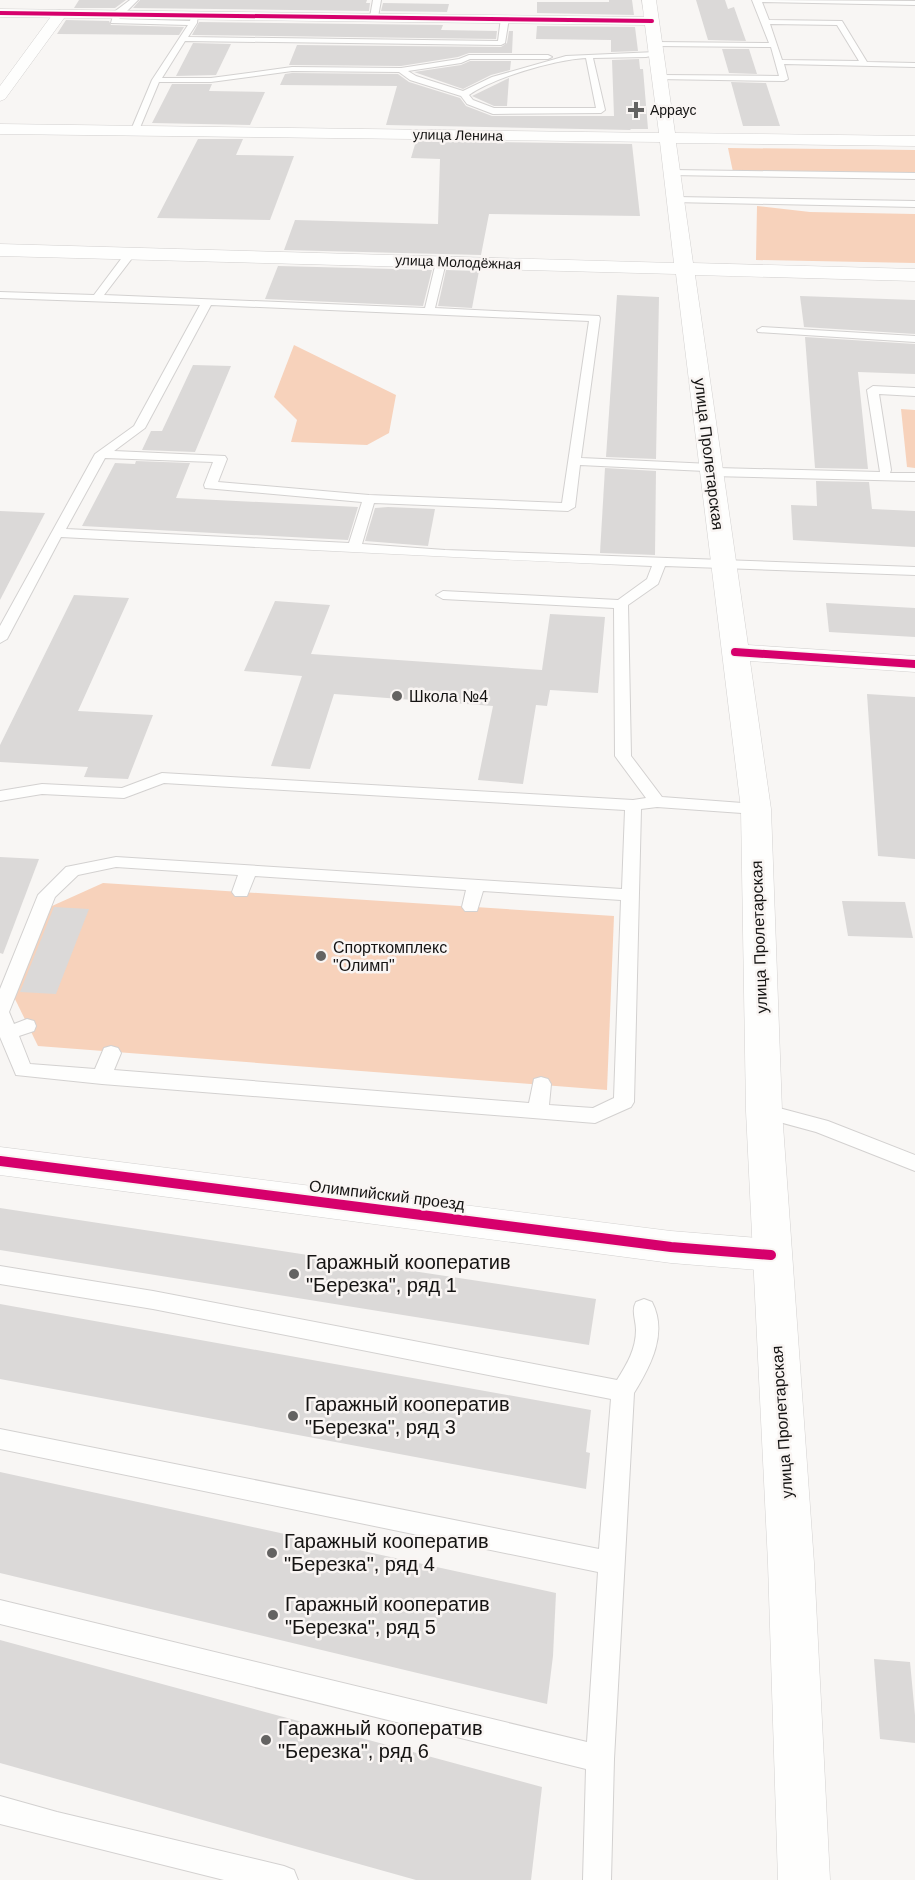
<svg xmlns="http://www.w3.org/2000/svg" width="915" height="1880" viewBox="0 0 915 1880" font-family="Helvetica,sans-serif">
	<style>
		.green { fill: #f7d2bb }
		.building { fill: #dbd9d8 }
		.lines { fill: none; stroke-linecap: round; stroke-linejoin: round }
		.lane-casing { stroke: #d3d1d0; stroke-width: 2 }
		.street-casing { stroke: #d3d1d0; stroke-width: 1 }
		.secondary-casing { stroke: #d3d1d0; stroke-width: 1 }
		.lane { fill: #fefefd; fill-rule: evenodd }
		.street { fill: #fefefd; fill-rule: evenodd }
		.secondary { fill: #fefefd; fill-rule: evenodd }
		.cycleway-far2-casing { stroke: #f9f5f3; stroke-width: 5 }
		.cycleway-far1-casing { stroke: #f9f5f3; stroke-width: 11 }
		.cycleway-casing { stroke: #f9f5f3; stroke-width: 14 }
		.cycleway-far2 { stroke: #d6006c; stroke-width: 4 }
		.cycleway-far1 { stroke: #d6006c; stroke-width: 8 }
		.cycleway { stroke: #d6006c; stroke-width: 10 }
		.poi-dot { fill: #646362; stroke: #f9f5f3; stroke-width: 2 }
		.labels { text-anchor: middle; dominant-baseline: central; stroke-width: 5; stroke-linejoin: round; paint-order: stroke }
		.far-poi-label { font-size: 14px; fill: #151413; stroke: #f9f5f3; text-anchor: start }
		.far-street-label { font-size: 14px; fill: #151413; stroke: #f9f5f3 }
		.street-label { font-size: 16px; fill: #151413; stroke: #f9f5f3 }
		.poi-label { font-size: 16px; fill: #151413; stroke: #f9f5f3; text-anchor: start }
		.near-poi-label { font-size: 20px; fill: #151413; stroke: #f9f5f3; text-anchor: start }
	</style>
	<rect width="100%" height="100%" fill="#f8f6f4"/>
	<g class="green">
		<polygon points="728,148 915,150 915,175 733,172"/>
		<polygon points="757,206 810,212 915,214 915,263 756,260"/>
		<polygon points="294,345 396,395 389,433 367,445 291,442 297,420 274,397"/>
		<polygon points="901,409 915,410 915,468 907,467"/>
		<polygon points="103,883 614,916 607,1090 38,1046 14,997 52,906"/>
	</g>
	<g class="building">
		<polygon points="79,0 126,0 115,8 74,8"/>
		<polygon points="140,0 367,0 366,3 370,3 369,11 133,8"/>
		<polygon points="609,0 632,0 634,15 537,13 537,2 609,2"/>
		<polygon points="696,0 725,0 728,9 734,7 746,41 708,40"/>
		<polygon points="383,3 449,4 447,12 381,11"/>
		<polygon points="66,20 109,21 111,25 184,27 179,35 57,34"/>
		<polygon points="199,22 443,25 441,30 497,31 496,39 192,35"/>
		<polygon points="537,26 635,27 638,51 611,52 611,40 536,39"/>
		<polygon points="509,31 513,31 512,53 469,53 458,57 401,66 289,65 297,45 501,47 507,43"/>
		<polygon points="193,43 231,44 216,75 176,76"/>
		<polygon points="722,49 749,49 757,74 729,73"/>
		<polygon points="639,59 640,69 643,69 648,129 630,129 631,130 386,125 397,86 280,85 285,74 292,73 398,74 409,82 460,98 466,106 492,116 614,116 612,60"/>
		<polygon points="470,61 511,61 510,70 491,75 463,89 414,72 461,65"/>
		<polygon points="509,78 507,106 494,106 472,96"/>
		<polygon points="731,82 766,83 780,126 743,126"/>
		<polygon points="172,84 212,84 209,91 265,92 250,125 152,123"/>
		<polygon points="198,139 243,139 236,155 294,156 270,220 157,218"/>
		<polygon points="416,141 632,144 640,216 489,214 481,255 284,250 295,220 438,224 440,159 411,158"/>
		<polygon points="278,266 432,270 423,306 265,299"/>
		<polygon points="446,270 479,271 472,308 438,306"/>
		<polygon points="617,295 659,297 656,459 606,457"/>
		<polygon points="800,296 915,300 915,334 804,327"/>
		<polygon points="805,337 915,344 915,374 858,372 868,469 815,468"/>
		<polygon points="193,365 231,366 195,452 142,450 151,431 162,431"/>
		<polygon points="136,461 190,463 176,498 358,507 348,540 82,526 115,463 135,464"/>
		<polygon points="605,468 656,471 655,555 600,553"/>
		<polygon points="816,481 869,482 872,509 915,511 915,547 793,540 791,505 817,506"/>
		<polygon points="388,507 435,509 428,546 365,541 375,508"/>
		<polygon points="0,511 45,513 0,600"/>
		<polygon points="74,595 129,598 78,711 153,715 128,779 84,777 88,767 0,762 0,745"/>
		<polygon points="275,601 330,605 311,654 542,670 550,614 605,617 598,693 550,690 547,706 536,705 523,784 478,780 493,706 334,694 310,769 271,766 302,676 244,671"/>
		<polygon points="826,603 915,608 915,637 829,632"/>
		<polygon points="867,694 915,697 915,859 878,856"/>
		<polygon points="0,857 39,859 3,954 0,953"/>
		<polygon points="842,901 905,902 913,938 848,936"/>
		<polygon points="54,907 89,909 56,994 20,992"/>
		<polygon points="0,1208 596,1299 589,1345 0,1250"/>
		<polygon points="0,1304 591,1410 586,1452 590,1453 586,1489 0,1379"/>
		<polygon points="0,1472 556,1593 553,1656 547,1704 0,1573"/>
		<polygon points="0,1640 542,1787 531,1880 416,1880 0,1763"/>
		<polygon points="874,1659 910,1662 915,1715 915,1743 880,1739"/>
	</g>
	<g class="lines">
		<g class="lane-casing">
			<g id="lane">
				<path d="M130,0h8l-19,19 71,2 2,-8h6l-1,10 -9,14 310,4 3,-23 4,-2 4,2 -4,25 -4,2 -316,-4 -23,37h49l81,-11 109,1 58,-9 10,-4h79l4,2 -4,2h-78l-9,4 -53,8 8,5 47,15 29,-14 74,-21 90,-4 4,2 -14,3 -53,1 12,52 -4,3 -108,1 -26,-10 -6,-8 -51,-16 -11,-8 -107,-1 -81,11h-52l-20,48 -4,3 -4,-3 21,-50 36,-55 -77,-2 3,-11zM586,58l10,50h-102l-21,-8 -4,-5c26,-18 85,-35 117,-37z"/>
				<polygon points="373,0 381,0 378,17 374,19 370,17"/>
				<path d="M752,0l163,1v4l-153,-3 7,18 73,1 25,41 48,1v4l-131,-3 4,15 -4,2 -127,-2v-4h3l119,1 -8,-29 -116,-1 -4,-2 4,-2 114,1zM770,24l67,1 22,36 -77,-1z"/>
				<polygon points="672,170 915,173 915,179 669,175 667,173"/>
				<polygon points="676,197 915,201 915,207 673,202 673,198"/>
				<path d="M127,251l9,2 -32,42 321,13 11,-46 5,-3 5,3 -11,46 164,8 1,2 -19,140 130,6 6,4 163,4 -13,-82 6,-4 42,2v8l-36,-2 12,76 -1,3h25v8l-204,-5 -6,-5 -125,-6 -5,42 -7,4 -194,-8 -12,41 83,6 470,17v8l-250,-9 -7,18 -30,21 3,151 31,41 94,7 8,5 -8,5 -99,-7 -16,2 -7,293 -3,5 -36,16 -493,-39 -86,-9 -16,-38v-48l38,-94 28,-28 50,-10 506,32 3,-79 -461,-27 -40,15 -82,-4 -42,7v-10l42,-7 80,4 40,-15 471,27 13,-2 -31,-42 -1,-148 -171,-9 -7,-4 7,-4 175,9 29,-21 5,-13c-197,-8 -394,-19 -591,-29l-54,102 -7,4v-17l95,-172 39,-28 66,-121 -200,-7v-6l94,3zM211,305l378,16 -27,182 -193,-8 -151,-13 9,-23 -2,-3 -111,-5 31,-23zM105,458l108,4 -9,23 1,3 157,14 -13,41 -283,-14zM116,867l122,8 -6,17 3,4h12l8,-20 211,14 -4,17 3,4h12l6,-20 138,9 -7,198 -21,10 -44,-3 2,-21 -3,-5 -7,-2 -7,2 -5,24 -415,-33 7,-17 -3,-5 -7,-2 -7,2 -9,21 -65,-5 -11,-28 15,-5 2,-5 -2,-5 -7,-2 -13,5 -5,-12 46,-115 23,-22z"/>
				<polygon points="762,327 915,336 915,342 758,332 757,330"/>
				<polygon points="764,1104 828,1121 915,1155 915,1171 816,1132 757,1116 754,1111 757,1106"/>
				<path d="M0,1266l153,25 464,89c10,-16 19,-31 19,-50 0,-10 -5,-19 0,-28l8,-3 8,3c16,31 -1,63 -18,91l-20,366 -3,121h-28l3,-111 -586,-145v-24l587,142 11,-170 -598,-123v-20l599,120 12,-150 -458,-90 -153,-25z"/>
				<polygon points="0,1796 57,1812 284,1866 294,1870 298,1880 224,1880 0,1824"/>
			</g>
		</g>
		<g class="street-casing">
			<g id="street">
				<polygon points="60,10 67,14 5,99 0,101 0,86 55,11"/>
				<polygon points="0,1147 671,1231 771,1239 785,1244 791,1255 785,1266 771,1271 671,1263 0,1175"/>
			</g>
		</g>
		<g class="secondary-casing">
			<polygon id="secondary" points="642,0 656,0 675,133 915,136 915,146 676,143 693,263 915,269 915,281 695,275 748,645 915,656 915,672 750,661 771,809 782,1111 814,1563 830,1880 778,1880 768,1563 746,1111 741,809 676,274 0,256 0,244 674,263 660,142 0,134 0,124 659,133 645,25 0,17 0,9 644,17"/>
		</g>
		<use href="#lane" class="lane"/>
		<use href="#street" class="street"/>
		<use href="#secondary" class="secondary"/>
		<g class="cycleway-far2-casing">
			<polyline id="cycleway-far2" points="0,13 652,21"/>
		</g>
		<g class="cycleway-far1-casing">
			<polyline id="cycleway-far1" points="735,652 915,664"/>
		</g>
		<g class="cycleway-casing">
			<polyline id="cycleway" points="0,1161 671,1247 771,1255"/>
		</g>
		<use href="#cycleway-far2" class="cycleway-far2"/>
		<use href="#cycleway-far1" class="cycleway-far1"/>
		<use href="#cycleway" class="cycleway"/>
	</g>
	<g class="poi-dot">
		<path d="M633 101h6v6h6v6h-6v6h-6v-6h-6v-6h6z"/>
		<circle cx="397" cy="696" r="6"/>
		<circle cx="321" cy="956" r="6"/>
		<circle cx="294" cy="1274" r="6"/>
		<circle cx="293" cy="1416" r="6"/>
		<circle cx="272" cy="1553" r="6"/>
		<circle cx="273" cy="1615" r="6"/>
		<circle cx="266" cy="1740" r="6"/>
	</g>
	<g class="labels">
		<g class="far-poi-label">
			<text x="650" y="110">Арраус</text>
		</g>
		<g class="far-street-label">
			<text transform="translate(458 135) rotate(1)">улица Ленина</text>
			<text transform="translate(458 262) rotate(2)">улица Молодёжная</text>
		</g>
		<g class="street-label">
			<text transform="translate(709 454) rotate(83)">улица Пролетарская</text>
			<text transform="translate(759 937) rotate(-92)">улица Пролетарская</text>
			<text transform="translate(387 1195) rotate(7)">Олимпийский проезд</text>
			<text transform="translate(782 1422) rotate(-94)">улица Пролетарская</text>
		</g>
		<g class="poi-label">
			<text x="409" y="696">Школа №4</text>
			<text x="333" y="947">Спорткомплекс<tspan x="333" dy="18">"Олимп"</tspan></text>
		</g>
		<g class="near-poi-label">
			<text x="306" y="1262">Гаражный кооператив<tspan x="306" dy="23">"Березка", ряд 1</tspan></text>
			<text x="305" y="1404">Гаражный кооператив<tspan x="305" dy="23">"Березка", ряд 3</tspan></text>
			<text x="284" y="1541">Гаражный кооператив<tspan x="284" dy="23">"Березка", ряд 4</tspan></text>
			<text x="285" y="1604">Гаражный кооператив<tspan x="285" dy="23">"Березка", ряд 5</tspan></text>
			<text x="278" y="1728">Гаражный кооператив<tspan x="278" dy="23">"Березка", ряд 6</tspan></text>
		</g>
	</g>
</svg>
